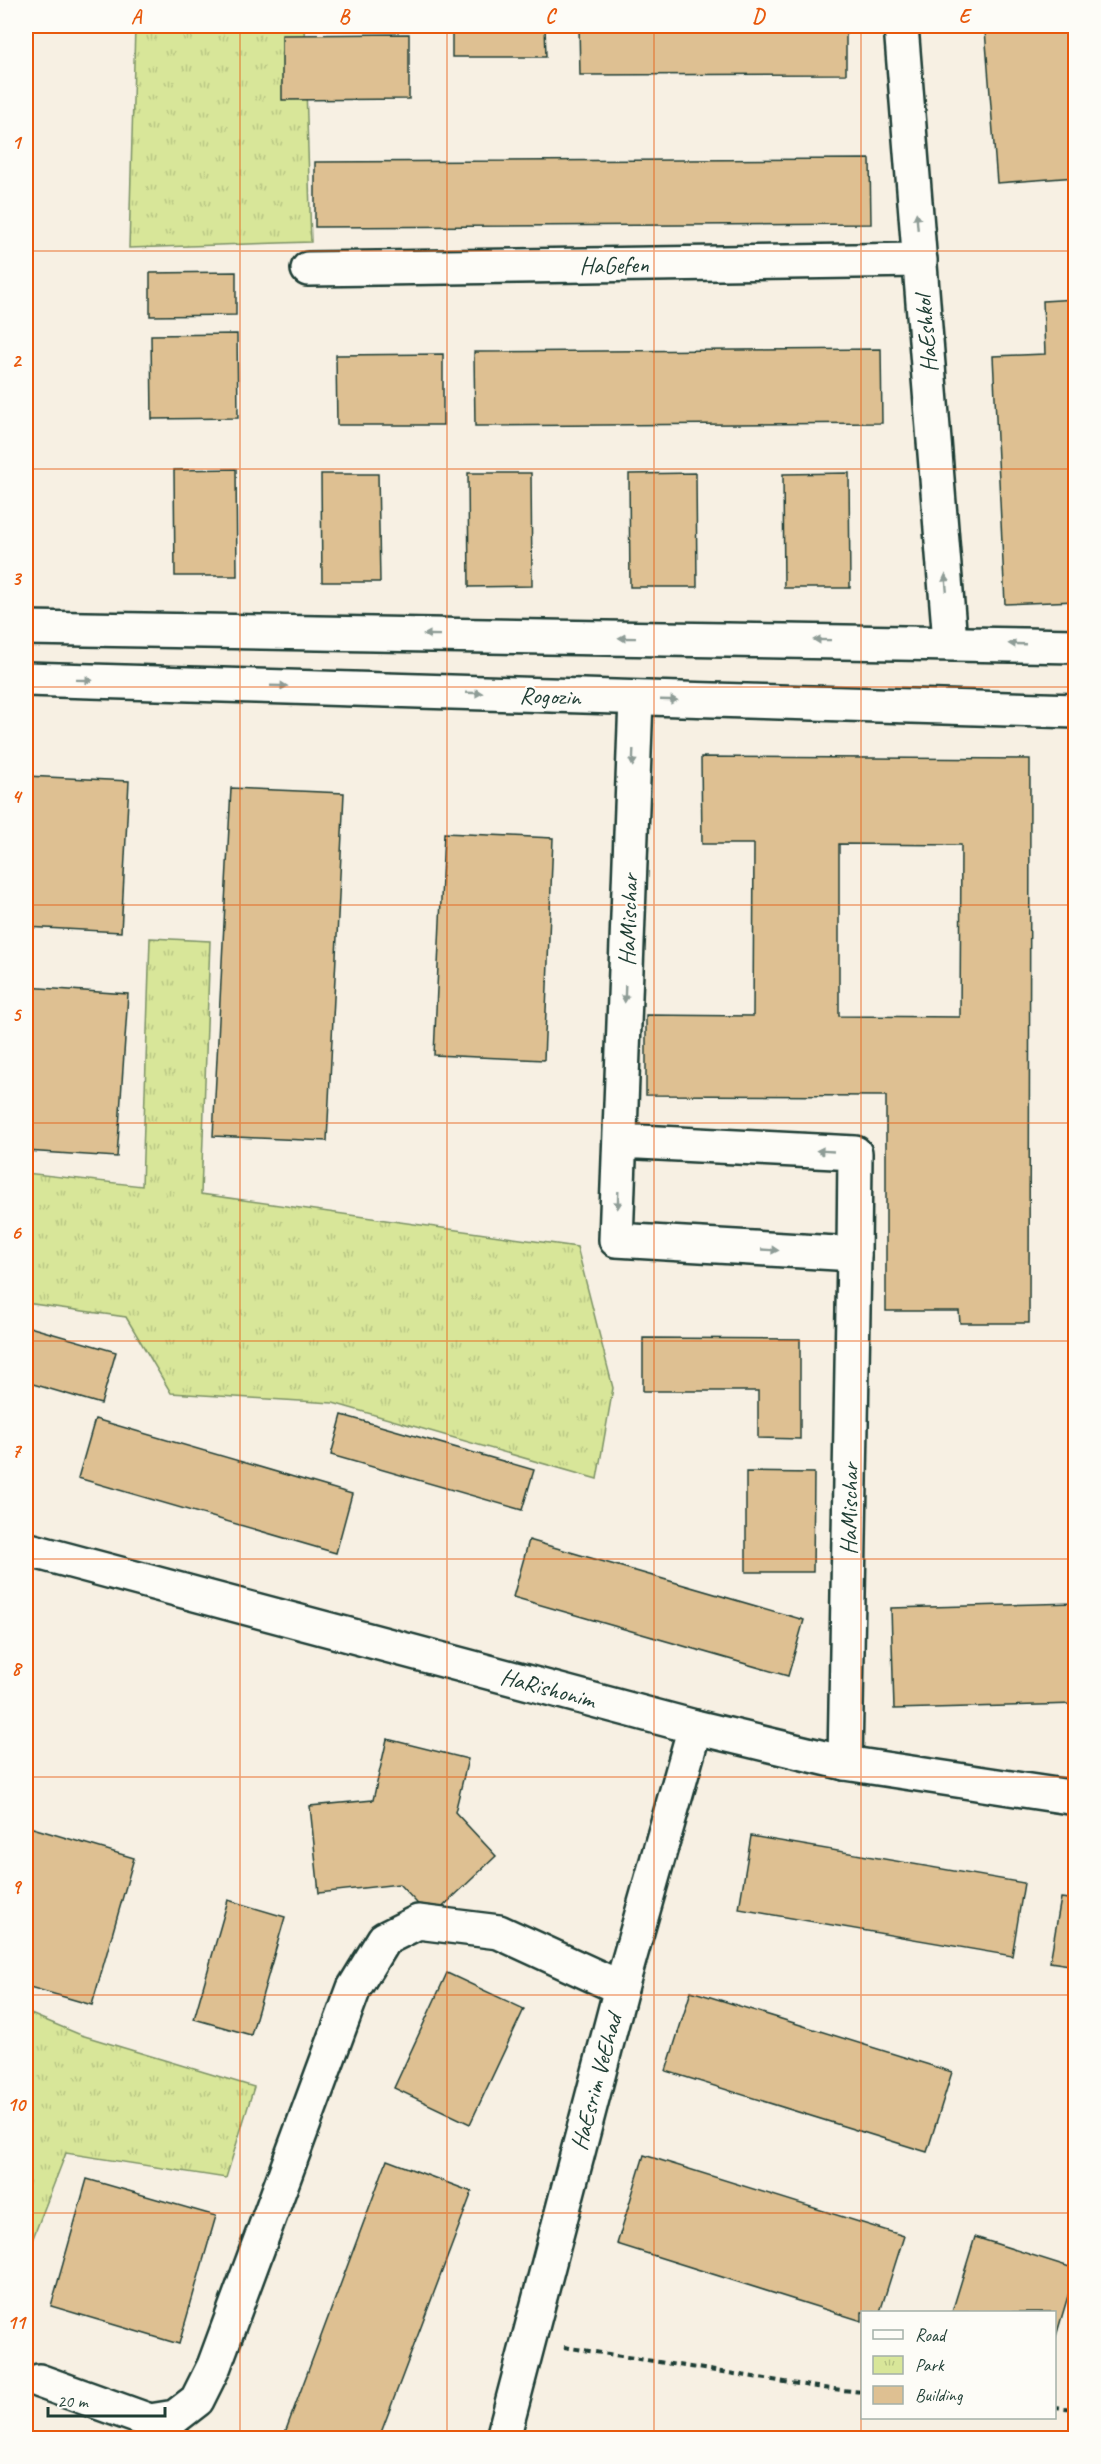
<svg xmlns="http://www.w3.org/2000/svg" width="1101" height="2464" viewBox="0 0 1101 2464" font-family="Caveat,sans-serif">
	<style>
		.park { fill: url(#park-tufts); stroke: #7c9266; stroke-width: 1.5 }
		.building { fill: #dec092; stroke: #1f3d34; stroke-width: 1.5; fill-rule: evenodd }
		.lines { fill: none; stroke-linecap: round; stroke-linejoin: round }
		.street-casing { stroke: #1f3d34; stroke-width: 38 }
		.secondary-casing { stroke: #1f3d34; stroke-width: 38 }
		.path { stroke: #1f3d34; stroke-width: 4; stroke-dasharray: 6 4.5; stroke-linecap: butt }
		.street { stroke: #fdfcf7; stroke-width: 33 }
		.secondary { stroke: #fdfcf7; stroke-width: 33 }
		.oneway { fill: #8e9c96 }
		.grid { fill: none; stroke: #e8590c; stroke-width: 1.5; stroke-opacity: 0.55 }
		.labels { text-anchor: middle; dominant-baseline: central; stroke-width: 4.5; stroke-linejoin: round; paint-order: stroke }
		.street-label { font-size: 24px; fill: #1f3d34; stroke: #fdfcf7 }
		.neatline { fill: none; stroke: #e8590c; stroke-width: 2 }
		.grid-label { font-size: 20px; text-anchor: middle; font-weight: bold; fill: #e8590c }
	</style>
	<defs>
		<pattern id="park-tufts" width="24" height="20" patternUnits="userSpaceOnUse" patternTransform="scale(1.5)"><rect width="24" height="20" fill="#d8e699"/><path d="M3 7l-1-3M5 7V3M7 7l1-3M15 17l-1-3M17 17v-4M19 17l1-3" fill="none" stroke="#b9c684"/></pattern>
	</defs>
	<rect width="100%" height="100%" fill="#f7f0e3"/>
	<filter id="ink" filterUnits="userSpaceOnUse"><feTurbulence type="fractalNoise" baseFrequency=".0167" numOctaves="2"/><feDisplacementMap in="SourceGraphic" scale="12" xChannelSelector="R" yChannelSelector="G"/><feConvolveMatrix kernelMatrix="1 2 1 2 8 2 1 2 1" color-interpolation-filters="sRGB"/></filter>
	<g filter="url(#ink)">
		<g class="park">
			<polygon points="135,26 304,26 311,242 129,248"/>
			<polygon points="150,938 210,941 201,1194 577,1247 613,1388 597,1479 333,1403 171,1393 126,1317 26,1303 26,1173 142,1186"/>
			<polygon points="26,2012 81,2035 254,2087 226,2178 66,2153 26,2256"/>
		</g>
		<g class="building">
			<polygon points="452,26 545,26 546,57 452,57"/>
			<polygon points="579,26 846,26 846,74 580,75"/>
			<polygon points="1053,26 1076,26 1076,177 997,183 985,30"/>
			<polygon points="409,34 409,99 282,100 282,35"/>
			<polygon points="870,159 871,224 315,227 315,162"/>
			<polygon points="236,272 236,315 150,316 150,273"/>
			<polygon points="1076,299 1076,601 1005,604 993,356 1045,354 1043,301"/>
			<polygon points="237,334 238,418 152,419 151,335"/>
			<polygon points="881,349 882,423 475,426 474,352"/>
			<polygon points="443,354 443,425 337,425 336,355"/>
			<polygon points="236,469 237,576 175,576 174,470"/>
			<polygon points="468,473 531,473 532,586 469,587"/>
			<polygon points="696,473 697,587 630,587 629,474"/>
			<polygon points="849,473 850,588 784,588 783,474"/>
			<polygon points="321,474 378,474 380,582 322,582"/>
			<path d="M701,757l329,2 -1,564h-69l-1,-12h-73v-215l-240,-1v-80l107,1 1,-172h-52zM839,844l122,1 -1,172 -121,-1z"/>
			<polygon points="26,776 129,781 121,932 26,927"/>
			<polygon points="231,788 344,793 327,1141 213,1136"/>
			<polygon points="444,833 553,838 544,1060 434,1055"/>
			<polygon points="26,987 128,994 117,1157 26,1151"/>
			<polygon points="26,1326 116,1352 101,1404 26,1382"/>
			<polygon points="643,1338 800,1339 800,1439 758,1438 758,1391 643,1391"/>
			<polygon points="342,1415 534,1470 522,1510 331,1455"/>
			<polygon points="95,1419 352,1494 336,1553 78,1478"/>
			<polygon points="746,1472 814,1473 813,1572 746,1572"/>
			<polygon points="529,1540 804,1620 788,1676 513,1597"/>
			<polygon points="1076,1603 1076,1704 894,1709 891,1608"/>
			<polygon points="387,1739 468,1759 455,1812 496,1856 431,1918 399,1884 319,1893 310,1806 373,1800"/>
			<polygon points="26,1826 134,1858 92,2005 26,1986"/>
			<polygon points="751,1836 1024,1883 1012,1956 739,1909"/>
			<polygon points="1061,1898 1076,1900 1076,1966 1050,1962"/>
			<polygon points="228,1900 285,1917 251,2035 194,2019"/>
			<polygon points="447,1973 524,2009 470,2124 394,2088"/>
			<polygon points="691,1991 952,2072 927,2152 666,2071"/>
			<polygon points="644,2155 904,2236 880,2312 862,2312 862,2321 617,2244"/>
			<polygon points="387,2160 472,2192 379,2438 283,2438"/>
			<polygon points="87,2179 216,2216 179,2344 51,2306"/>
			<polygon points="975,2237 1076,2269 1054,2343 1054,2312 952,2312"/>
			<polygon points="582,2435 680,2438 582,2438"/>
		</g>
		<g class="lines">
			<g class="street-casing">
				<g id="street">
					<polyline points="901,26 950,642"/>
					<polyline points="308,269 920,260"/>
					<polyline points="620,1141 855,1153 854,1254 616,1240 636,699"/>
					<polyline points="26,1549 695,1727 845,1763 1076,1798"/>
					<polyline points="845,1763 854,1254"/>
					<polyline points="39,2381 150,2421 175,2417 197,2400 214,2366 354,1988 384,1939 418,1922 499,1932 621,1988"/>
					<polyline points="503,2438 621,1988 695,1727"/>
				</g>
			</g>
			<g class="secondary-casing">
				<g id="secondary">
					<polyline points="26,628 1076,646"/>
					<polyline points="26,679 1076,711"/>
				</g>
			</g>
			<g class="path">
				<polyline points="564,2347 823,2388 862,2392"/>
				<polyline points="1054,2407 1076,2409"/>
			</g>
			<use href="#street" class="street"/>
			<use href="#secondary" class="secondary"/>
		</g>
		<defs><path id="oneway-solid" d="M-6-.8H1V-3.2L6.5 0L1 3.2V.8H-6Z" transform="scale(1.5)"/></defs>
		<g class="oneway">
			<use href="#oneway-solid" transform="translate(917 221) rotate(-95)"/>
			<use href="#oneway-solid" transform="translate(946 583) rotate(-95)"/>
			<use href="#oneway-solid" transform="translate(432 635) rotate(-179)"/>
			<use href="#oneway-solid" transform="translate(627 638) rotate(-179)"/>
			<use href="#oneway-solid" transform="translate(822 640) rotate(-179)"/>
			<use href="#oneway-solid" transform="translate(1017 644) rotate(-178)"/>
			<use href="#oneway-solid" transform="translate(84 680) rotate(1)"/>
			<use href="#oneway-solid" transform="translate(279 686) rotate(2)"/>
			<use href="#oneway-solid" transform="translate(474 693) rotate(2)"/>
			<use href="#oneway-solid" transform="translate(669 700) rotate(2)"/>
			<use href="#oneway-solid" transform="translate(633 758) rotate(92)"/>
			<use href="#oneway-solid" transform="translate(625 994) rotate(92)"/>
			<use href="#oneway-solid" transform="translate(825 1151) rotate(-177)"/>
			<use href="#oneway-solid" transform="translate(618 1200) rotate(92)"/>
			<use href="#oneway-solid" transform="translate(770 1250) rotate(3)"/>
		</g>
	</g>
	<path class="grid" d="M240,26v2412M447,26v2412M654,26v2412M861,26v2412M26,251h1050M26,469h1050M26,687h1050M26,905h1050M26,1123h1050M26,1341h1050M26,1559h1050M26,1777h1050M26,1995h1050M26,2213h1050"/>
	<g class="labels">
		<g class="street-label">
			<text transform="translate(614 265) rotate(-1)">HaGefen</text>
			<text transform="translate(926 334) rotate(-95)">HaEshkol</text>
			<text transform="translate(550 696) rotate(2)">Rogozin</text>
			<text transform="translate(628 920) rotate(-88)">HaMischar</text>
			<text transform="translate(849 1509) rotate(-89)">HaMischar</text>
			<text transform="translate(548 1688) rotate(15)">HaRishonim</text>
			<text transform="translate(596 2082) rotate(-75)">HaEsrim VeEhad</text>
		</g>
	</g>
	<rect width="1101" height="2464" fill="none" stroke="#fdfcf7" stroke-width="66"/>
	<rect x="861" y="2311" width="195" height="108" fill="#fdfcf7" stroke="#a4b0a9" stroke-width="1.5"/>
	<rect x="873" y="2330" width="30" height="9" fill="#fdfcf7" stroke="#a4b0a9" stroke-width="1.5"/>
	<text x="915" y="2341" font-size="18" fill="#1f3d34">Road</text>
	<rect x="873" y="2356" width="30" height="18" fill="url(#park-tufts)" stroke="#a4b0a9" stroke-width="1.5"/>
	<text x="915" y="2371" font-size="18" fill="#1f3d34">Park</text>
	<rect x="873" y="2386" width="30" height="18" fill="#dec092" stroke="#a4b0a9" stroke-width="1.5"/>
	<text x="915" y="2401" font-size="18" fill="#1f3d34">Building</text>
	<path d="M48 2407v9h117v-9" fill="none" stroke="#1f3d34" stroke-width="3"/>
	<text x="57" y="2407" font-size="18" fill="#1f3d34" stroke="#fdfcf7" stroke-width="4.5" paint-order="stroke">20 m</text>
	<rect x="33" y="33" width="1035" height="2398" class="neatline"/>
	<g class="grid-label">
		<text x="136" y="23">A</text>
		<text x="344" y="23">B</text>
		<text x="550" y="23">C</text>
		<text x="758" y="23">D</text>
		<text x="964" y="23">E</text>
		<text x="16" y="149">1</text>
		<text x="16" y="367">2</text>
		<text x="16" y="585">3</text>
		<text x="16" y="803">4</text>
		<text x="16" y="1021">5</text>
		<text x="16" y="1239">6</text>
		<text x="16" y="1457">7</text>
		<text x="16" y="1675">8</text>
		<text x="16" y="1893">9</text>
		<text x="16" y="2111">10</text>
		<text x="16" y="2329">11</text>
	</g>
</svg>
